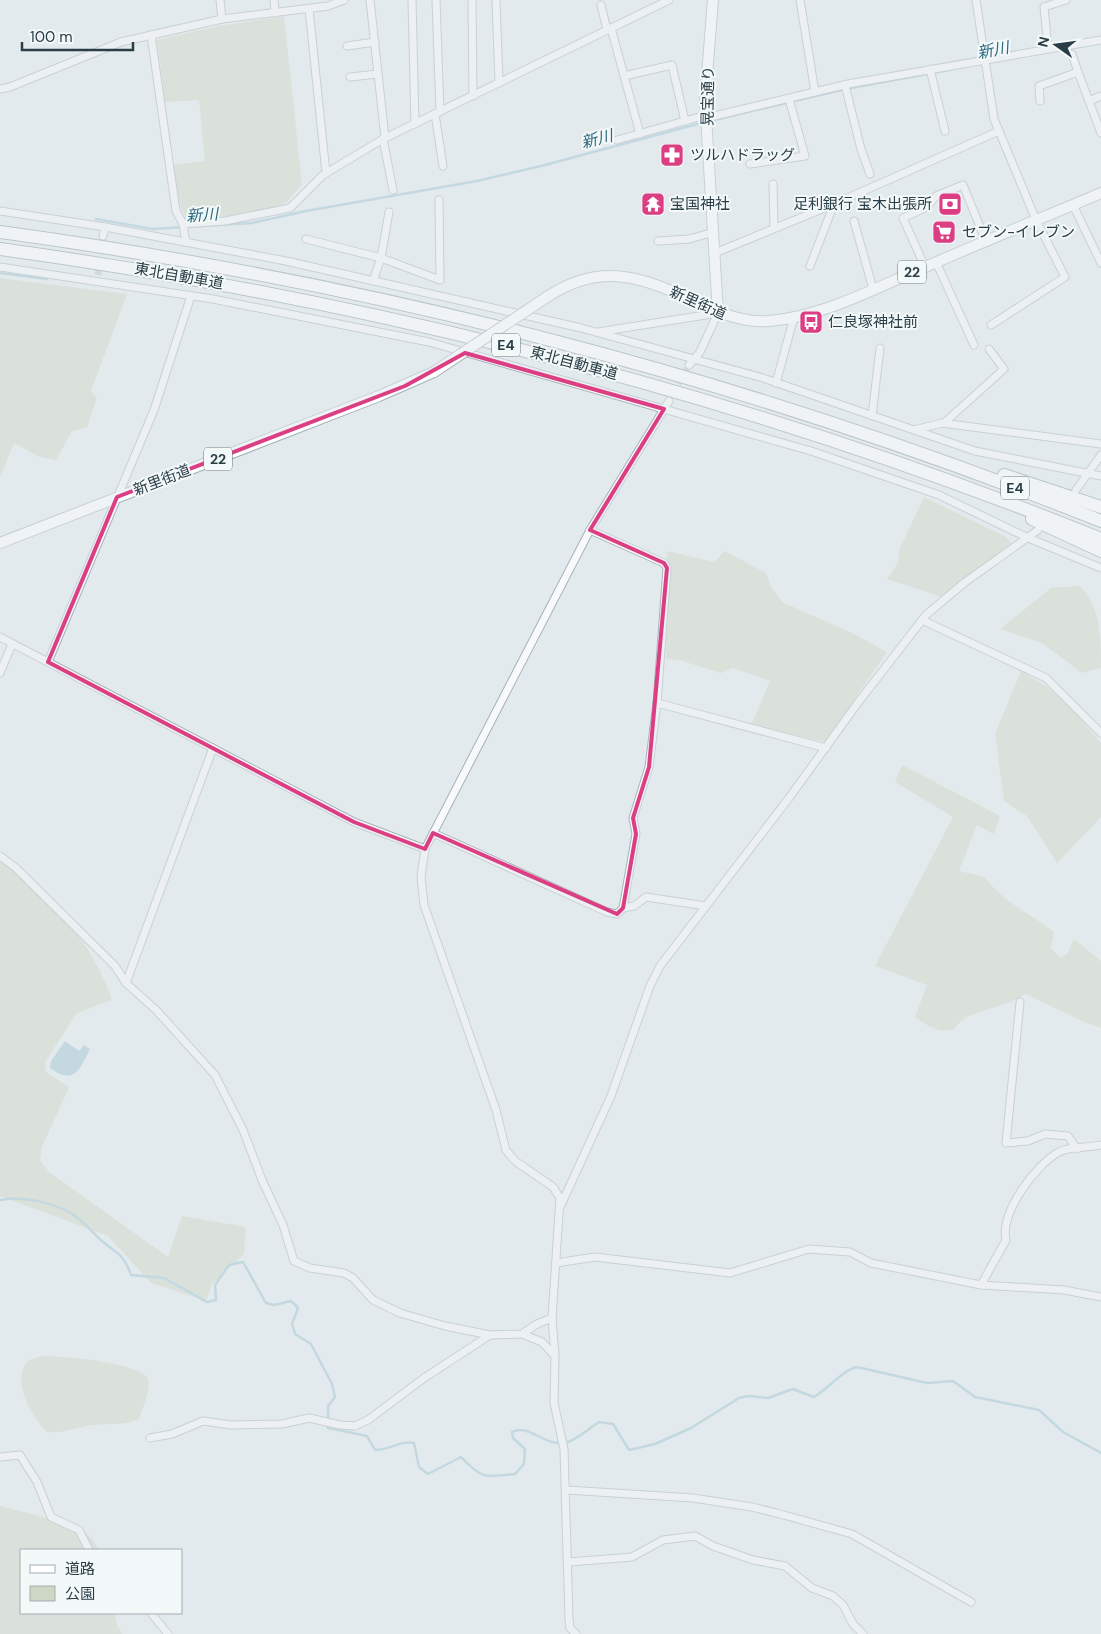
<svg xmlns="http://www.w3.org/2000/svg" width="1101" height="1634" viewBox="0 0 1101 1634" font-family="'DM Sans','Noto Sans JP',sans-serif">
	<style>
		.green { fill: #ced7c3 }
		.water { fill: #9bc4d0 }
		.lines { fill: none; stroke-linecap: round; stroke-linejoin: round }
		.stream { stroke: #9bc4d0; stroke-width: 2.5 }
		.street-tunnel { stroke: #bec7cc; stroke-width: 7; stroke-dasharray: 7 3.5; stroke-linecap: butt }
		.street-casing { stroke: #a7b3b8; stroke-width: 9 }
		.secondary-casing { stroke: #a7b3b8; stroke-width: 12 }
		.primary-casing { stroke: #a1b2ba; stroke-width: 12 }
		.highway-casing { stroke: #899ca5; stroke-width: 14 }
		.street { stroke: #f7f9fa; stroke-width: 7 }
		.secondary { stroke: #fff; stroke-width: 10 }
		.primary { stroke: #fff; stroke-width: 10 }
		.highway { stroke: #fff; stroke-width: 12 }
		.primary-bridge-casing { stroke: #a1b2ba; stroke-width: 12; stroke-linecap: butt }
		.primary-bridge { stroke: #fff; stroke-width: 10 }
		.marked { fill: none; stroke: #dc3e84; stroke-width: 4; stroke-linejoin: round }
		.labels { text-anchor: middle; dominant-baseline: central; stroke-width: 4; stroke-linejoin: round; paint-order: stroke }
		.shield { fill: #f3f8f9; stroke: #66757c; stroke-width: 1 }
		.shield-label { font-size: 14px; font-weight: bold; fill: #293d47 }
		.street-label { font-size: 15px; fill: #293d47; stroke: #f3f8f9 }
		.poi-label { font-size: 15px; fill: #293d47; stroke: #f3f8f9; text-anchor: start }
		.water-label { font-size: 16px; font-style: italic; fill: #2e6b80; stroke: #f3f8f9 }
	</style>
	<rect width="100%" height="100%" fill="#e3eaed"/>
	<g class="green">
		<polygon points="284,16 302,184 287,202 265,211 187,221 174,190 174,165 205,161 199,100 165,102 157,40 218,26"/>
		<polygon points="0,278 127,294 91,391 97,398 87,427 72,431 56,460 40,457 14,443 0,477"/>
		<polygon points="924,497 1006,537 1011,543 942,597 887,579 898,563 900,548"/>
		<polygon points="667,551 714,562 725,551 766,573 771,586 782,602 852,633 887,652 825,742 751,725 770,681 733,668 721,673 679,660 666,659"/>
		<path d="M1080,586c21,23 21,49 21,82l-19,5 -40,-30 -42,-14 51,-41z"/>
		<polygon points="1021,671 1049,688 1079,717 1101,743 1101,817 1057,863 1027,816 1004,801 995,734"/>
		<path d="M902,765l98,51 -6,18 -17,-9 -18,46 26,6c17,25 45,36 69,55l-3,16 10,10 6,-4 7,-15 27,22v67l-19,-7 -56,-27c-6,3 -12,7 -18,9 -20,8 -42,8 -55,27 -17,2 -25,-4 -38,-13l12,-32 -52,-19 78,-149 -58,-35z"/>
		<path d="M0,859c49,35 93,83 112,141l-35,13 -32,49 1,10 23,15 -27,60 -2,13 9,12 119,85 14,-41 64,11 -2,27 -32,30 -6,17 -55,-18 -43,-47 -108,-40z"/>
		<path d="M42,1356c19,0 95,6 105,22 6,9 -5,31 -8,41 -14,7 -31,4 -46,6 -16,2 -30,9 -46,7 -14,-13 -34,-48 -22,-67 3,-6 11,-7 17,-9z"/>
		<polygon points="0,1506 55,1520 88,1534 100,1550 21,1550 21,1613 115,1613 117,1625 122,1634 0,1634"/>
	</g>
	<path class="water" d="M65,1041l14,10 5,-6 6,4c-10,20 -16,37 -40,19l1,-7z"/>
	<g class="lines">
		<g class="stream">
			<polyline points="710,121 846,89 949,70"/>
			<polyline points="96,219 152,229 252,223 306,211 477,181 545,165 705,122"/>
			<polyline points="0,273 47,279"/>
			<path d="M0,1200c22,-5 55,3 74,15 10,7 19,18 28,26 15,13 22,13 29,34l33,3 43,24 9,-2 -1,-15 14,-20 14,-3 23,41 8,2 17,-4 7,7 -6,16 3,10 16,10 21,40 3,13 -7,9v22l39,8 8,14c16,0 25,-10 39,-7l5,24 9,7 33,-17c22,23 24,20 54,17l9,-10 1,-15 -12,-11 -1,-6c19,-9 33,17 56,10 11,-4 22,-14 31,-20l14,2 16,26 26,-6 36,-16 48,-30 9,-2 20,2 25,-9 21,8c14,-8 29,-27 43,-30l70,16 26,-2 22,16 64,13 24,22 38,21"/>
		</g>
		<g class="street-tunnel">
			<polyline points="98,275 103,236"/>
			<polyline points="673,393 689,365"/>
		</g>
		<g class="street-casing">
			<g id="street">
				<polyline points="220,0 222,19"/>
				<polyline points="274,0 275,13"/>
				<polyline points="370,0 385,138"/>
				<polyline points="412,0 415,124"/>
				<polyline points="436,0 440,112"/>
				<polyline points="472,0 473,96"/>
				<polyline points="496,0 499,83"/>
				<polyline points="800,0 815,92"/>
				<polyline points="976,0 994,119 1036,220 1065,277 991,325"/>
				<polyline points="601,5 607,30"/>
				<polyline points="309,9 326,173"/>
				<polyline points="611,28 640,134"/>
				<polyline points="151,35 176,211 183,224 186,242"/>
				<polyline points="347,46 375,42"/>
				<polyline points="1048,48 1044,7 1066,0"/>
				<polyline points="1072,54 1078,72"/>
				<polyline points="930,69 945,131"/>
				<polyline points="624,76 672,65 685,121"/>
				<polyline points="350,77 378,74"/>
				<polyline points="845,85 861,149 870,174"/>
				<polyline points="0,89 10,87 121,42 222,19 328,6 344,0"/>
				<polyline points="1040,101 1039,86 1078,72 1101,133"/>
				<polyline points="1089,101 1101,96"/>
				<polyline points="435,114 443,166"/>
				<polyline points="706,118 848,84 1101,40"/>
				<polyline points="383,139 393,190"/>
				<polyline points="617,140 706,115"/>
				<polyline points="750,164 805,156 789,99"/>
				<polyline points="773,184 774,228"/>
				<polyline points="1073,205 1101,263"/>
				<polyline points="0,211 105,227 286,261 581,328 763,378 975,451 1101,476"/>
				<polyline points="854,221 873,289"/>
				<polyline points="183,224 225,221 290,208 323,175 383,139 669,0"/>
				<polyline points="103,236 105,227"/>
				<polyline points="306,239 381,258 389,212"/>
				<polyline points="658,241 689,239 714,232"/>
				<polyline points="715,253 834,204 999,131"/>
				<polyline points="936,262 974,345"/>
				<polyline points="810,266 834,204"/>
				<polyline points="0,267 213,299 429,342 811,451 939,495 1026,537 1101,568"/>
				<polyline points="925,267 903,218 927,207 936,196 963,185 986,241"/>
				<polyline points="373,281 381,258 440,280 439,200"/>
				<polyline points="598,332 718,313 700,352 689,365"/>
				<polyline points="776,383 794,317"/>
				<polyline points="872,416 880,348"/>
				<polyline points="944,423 1004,369 989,349"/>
				<polyline points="914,430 942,423 1101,444"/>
				<polyline points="1076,490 1101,455"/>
				<polyline points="922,620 1046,678 1101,733"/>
				<polyline points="0,637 354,822 425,849"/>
				<polyline points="48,662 154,410 191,296"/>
				<polyline points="0,673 12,644"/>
				<polyline points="657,703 826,748"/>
				<polyline points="433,833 607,912 617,914 623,908 636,834 633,818 649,767 657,703 667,568 664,563 590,530"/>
				<polyline points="0,856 16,868 115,966 126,983 156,1010 215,1075 243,1130 262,1180 283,1225 294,1261 310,1268 344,1273 353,1278 373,1300 400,1313 445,1326 490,1335 522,1334 537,1324 552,1318"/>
				<polyline points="623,908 634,906 646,897 706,906"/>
				<polyline points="126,983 213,748"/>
				<polyline points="1020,1002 1006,1143 1028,1141 1045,1134 1068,1136 1077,1149"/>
				<polyline points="561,1205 611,1096 650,986 660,966 789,798 860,700 926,615 964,583 1038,530"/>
				<polyline points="556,1263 595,1257 730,1273 809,1249 850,1252 871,1263 981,1285 1064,1290 1101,1297"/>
				<path d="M981,1285l25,-45c-6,-27 29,-75 53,-88 11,-6 30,-4 42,-7"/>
				<polyline points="522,1334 542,1342 554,1355"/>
				<polyline points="150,1438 172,1434 203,1421 231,1425 282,1424 309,1418 340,1425 355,1426 368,1420 424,1378 490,1335"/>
				<polyline points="0,1457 20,1455 37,1482 51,1517 79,1530 89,1550"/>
				<polyline points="567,1490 693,1498 752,1507 784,1515 852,1534 971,1602"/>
				<polyline points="569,1562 632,1557 663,1540 695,1536 713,1546 753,1560 785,1566 812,1588 833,1596 843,1605 853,1624 863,1634"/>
				<polyline points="151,1613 168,1634"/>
				<polyline points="576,1634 570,1628 569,1619 564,1449 554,1403 555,1356 552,1318 560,1198 553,1187 515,1161 506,1150 496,1110 424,905 421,877 425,849 590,530 669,401"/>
			</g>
		</g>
		<g class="secondary-casing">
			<polyline id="secondary" points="713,0 705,100 718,313"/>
		</g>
		<g class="primary-casing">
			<g id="primary">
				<path d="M547,297c53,-35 93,-21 147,4 25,11 47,22 75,20 53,-4 106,-33 154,-53 59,-26 119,-50 178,-75"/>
				<polyline points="0,543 379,396 434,372"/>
			</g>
		</g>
		<g class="highway-casing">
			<g id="highway">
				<path d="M0,232c381,52 743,146 1101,289"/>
				<path d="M0,249c378,52 747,147 1101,290"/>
				<polyline points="1004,475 1101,507"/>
				<polyline points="1032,519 1101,551"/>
			</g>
		</g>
		<use href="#street" class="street"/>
		<use href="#secondary" class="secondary"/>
		<use href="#primary" class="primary"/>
		<use href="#highway" class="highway"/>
		<g class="primary-bridge-casing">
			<polyline id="primary-bridge" points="434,372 547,297"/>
		</g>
		<use href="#primary-bridge" class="primary-bridge"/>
	</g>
	<path d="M0 0H1101V1634H0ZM465,353l199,56 -74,121 74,33 3,5 -18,199 -16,51 3,16 -13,74 -6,6 -184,-81 -8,16 -71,-27 -306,-160 69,-165 288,-111z" fill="#e3eaed" fill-opacity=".55" fill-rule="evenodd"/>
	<path class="marked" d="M465,353l199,56 -74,121 74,33 3,5 -18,199 -16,51 3,16 -13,74 -6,6 -184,-81 -8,16 -71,-27 -306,-160 69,-165 288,-111z"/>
	<defs>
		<g id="pharmacy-square" transform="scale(1.25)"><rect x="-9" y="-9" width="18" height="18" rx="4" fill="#dc3e84" stroke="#f3f8f9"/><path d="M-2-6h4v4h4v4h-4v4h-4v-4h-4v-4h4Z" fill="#fff"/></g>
		<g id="temple-square" transform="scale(1.25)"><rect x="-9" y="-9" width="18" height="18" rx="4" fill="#dc3e84" stroke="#f3f8f9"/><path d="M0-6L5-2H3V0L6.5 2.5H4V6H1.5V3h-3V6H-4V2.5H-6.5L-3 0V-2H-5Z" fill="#fff"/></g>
		<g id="bank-square" transform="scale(1.25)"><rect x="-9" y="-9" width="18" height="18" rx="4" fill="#dc3e84" stroke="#f3f8f9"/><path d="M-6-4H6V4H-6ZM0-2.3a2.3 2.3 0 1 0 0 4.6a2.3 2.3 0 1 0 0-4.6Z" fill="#fff"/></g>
		<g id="supermarket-square" transform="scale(1.25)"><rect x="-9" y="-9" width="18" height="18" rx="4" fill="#dc3e84" stroke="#f3f8f9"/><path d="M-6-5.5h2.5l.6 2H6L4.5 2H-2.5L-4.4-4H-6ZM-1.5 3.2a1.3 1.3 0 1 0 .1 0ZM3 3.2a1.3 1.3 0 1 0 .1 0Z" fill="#fff"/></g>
		<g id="bus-square" transform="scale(1.25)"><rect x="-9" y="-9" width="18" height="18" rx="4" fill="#dc3e84" stroke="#f3f8f9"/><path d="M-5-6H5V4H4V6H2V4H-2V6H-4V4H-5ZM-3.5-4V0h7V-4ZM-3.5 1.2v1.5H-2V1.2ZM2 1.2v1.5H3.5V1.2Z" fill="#fff"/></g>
	</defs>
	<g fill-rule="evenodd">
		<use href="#pharmacy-square" x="672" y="155"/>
		<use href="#temple-square" x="653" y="204"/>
		<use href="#bank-square" x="950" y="204"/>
		<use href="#supermarket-square" x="944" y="232"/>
		<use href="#bus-square" x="811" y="322"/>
	</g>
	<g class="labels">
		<g class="shield">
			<rect x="898" y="260.5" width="28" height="23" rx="4"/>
			<rect x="492" y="333.5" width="28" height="23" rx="4"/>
			<rect x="204" y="447.5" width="28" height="23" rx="4"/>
			<rect x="1001" y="476.5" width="28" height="23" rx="4"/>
		</g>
		<g class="shield-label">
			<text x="912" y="272">22</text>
			<text x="506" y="345">E4</text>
			<text x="218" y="459">22</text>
			<text x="1015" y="488">E4</text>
		</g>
		<g class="street-label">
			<text transform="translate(708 96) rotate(-89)">晃宝通り</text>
			<text transform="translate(179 276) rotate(10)">東北自動車道</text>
			<text transform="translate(698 303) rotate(24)">新里街道</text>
			<text transform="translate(574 363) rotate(15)">東北自動車道</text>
			<text transform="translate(162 480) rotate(-21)">新里街道</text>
		</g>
		<g class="poi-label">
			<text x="690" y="155">ツルハドラッグ</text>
			<text x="670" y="204">宝国神社</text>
			<text x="932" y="204" text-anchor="end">足利銀行 宝木出張所</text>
			<text x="962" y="232">セブン-イレブン</text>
			<text x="828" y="322">仁良塚神社前</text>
		</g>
		<g class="water-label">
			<text transform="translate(993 50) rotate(-11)">新川</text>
			<text transform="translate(597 139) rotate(-14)">新川</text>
			<text transform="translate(202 215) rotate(-4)">新川</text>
		</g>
	</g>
	<rect x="20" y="1549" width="162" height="65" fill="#f3f8f9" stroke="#a2adb2"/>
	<rect x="30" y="1565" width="25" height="8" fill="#ffffff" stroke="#a2adb2"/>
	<text x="65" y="1574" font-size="15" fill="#293d47">道路</text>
	<rect x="30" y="1586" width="25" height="15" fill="#ced7c3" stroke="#a2adb2"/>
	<text x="65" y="1599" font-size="15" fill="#293d47">公園</text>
	<g transform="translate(1056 45) rotate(284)" stroke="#f3f8f9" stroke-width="4" paint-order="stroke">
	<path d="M0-4L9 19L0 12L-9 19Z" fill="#293d47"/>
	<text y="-8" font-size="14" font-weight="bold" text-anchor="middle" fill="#293d47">N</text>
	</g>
	<path d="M22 42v8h111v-8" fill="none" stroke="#293d47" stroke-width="2.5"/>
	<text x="30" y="42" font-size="15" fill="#293d47" stroke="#f3f8f9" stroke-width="4" paint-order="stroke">100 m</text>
</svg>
